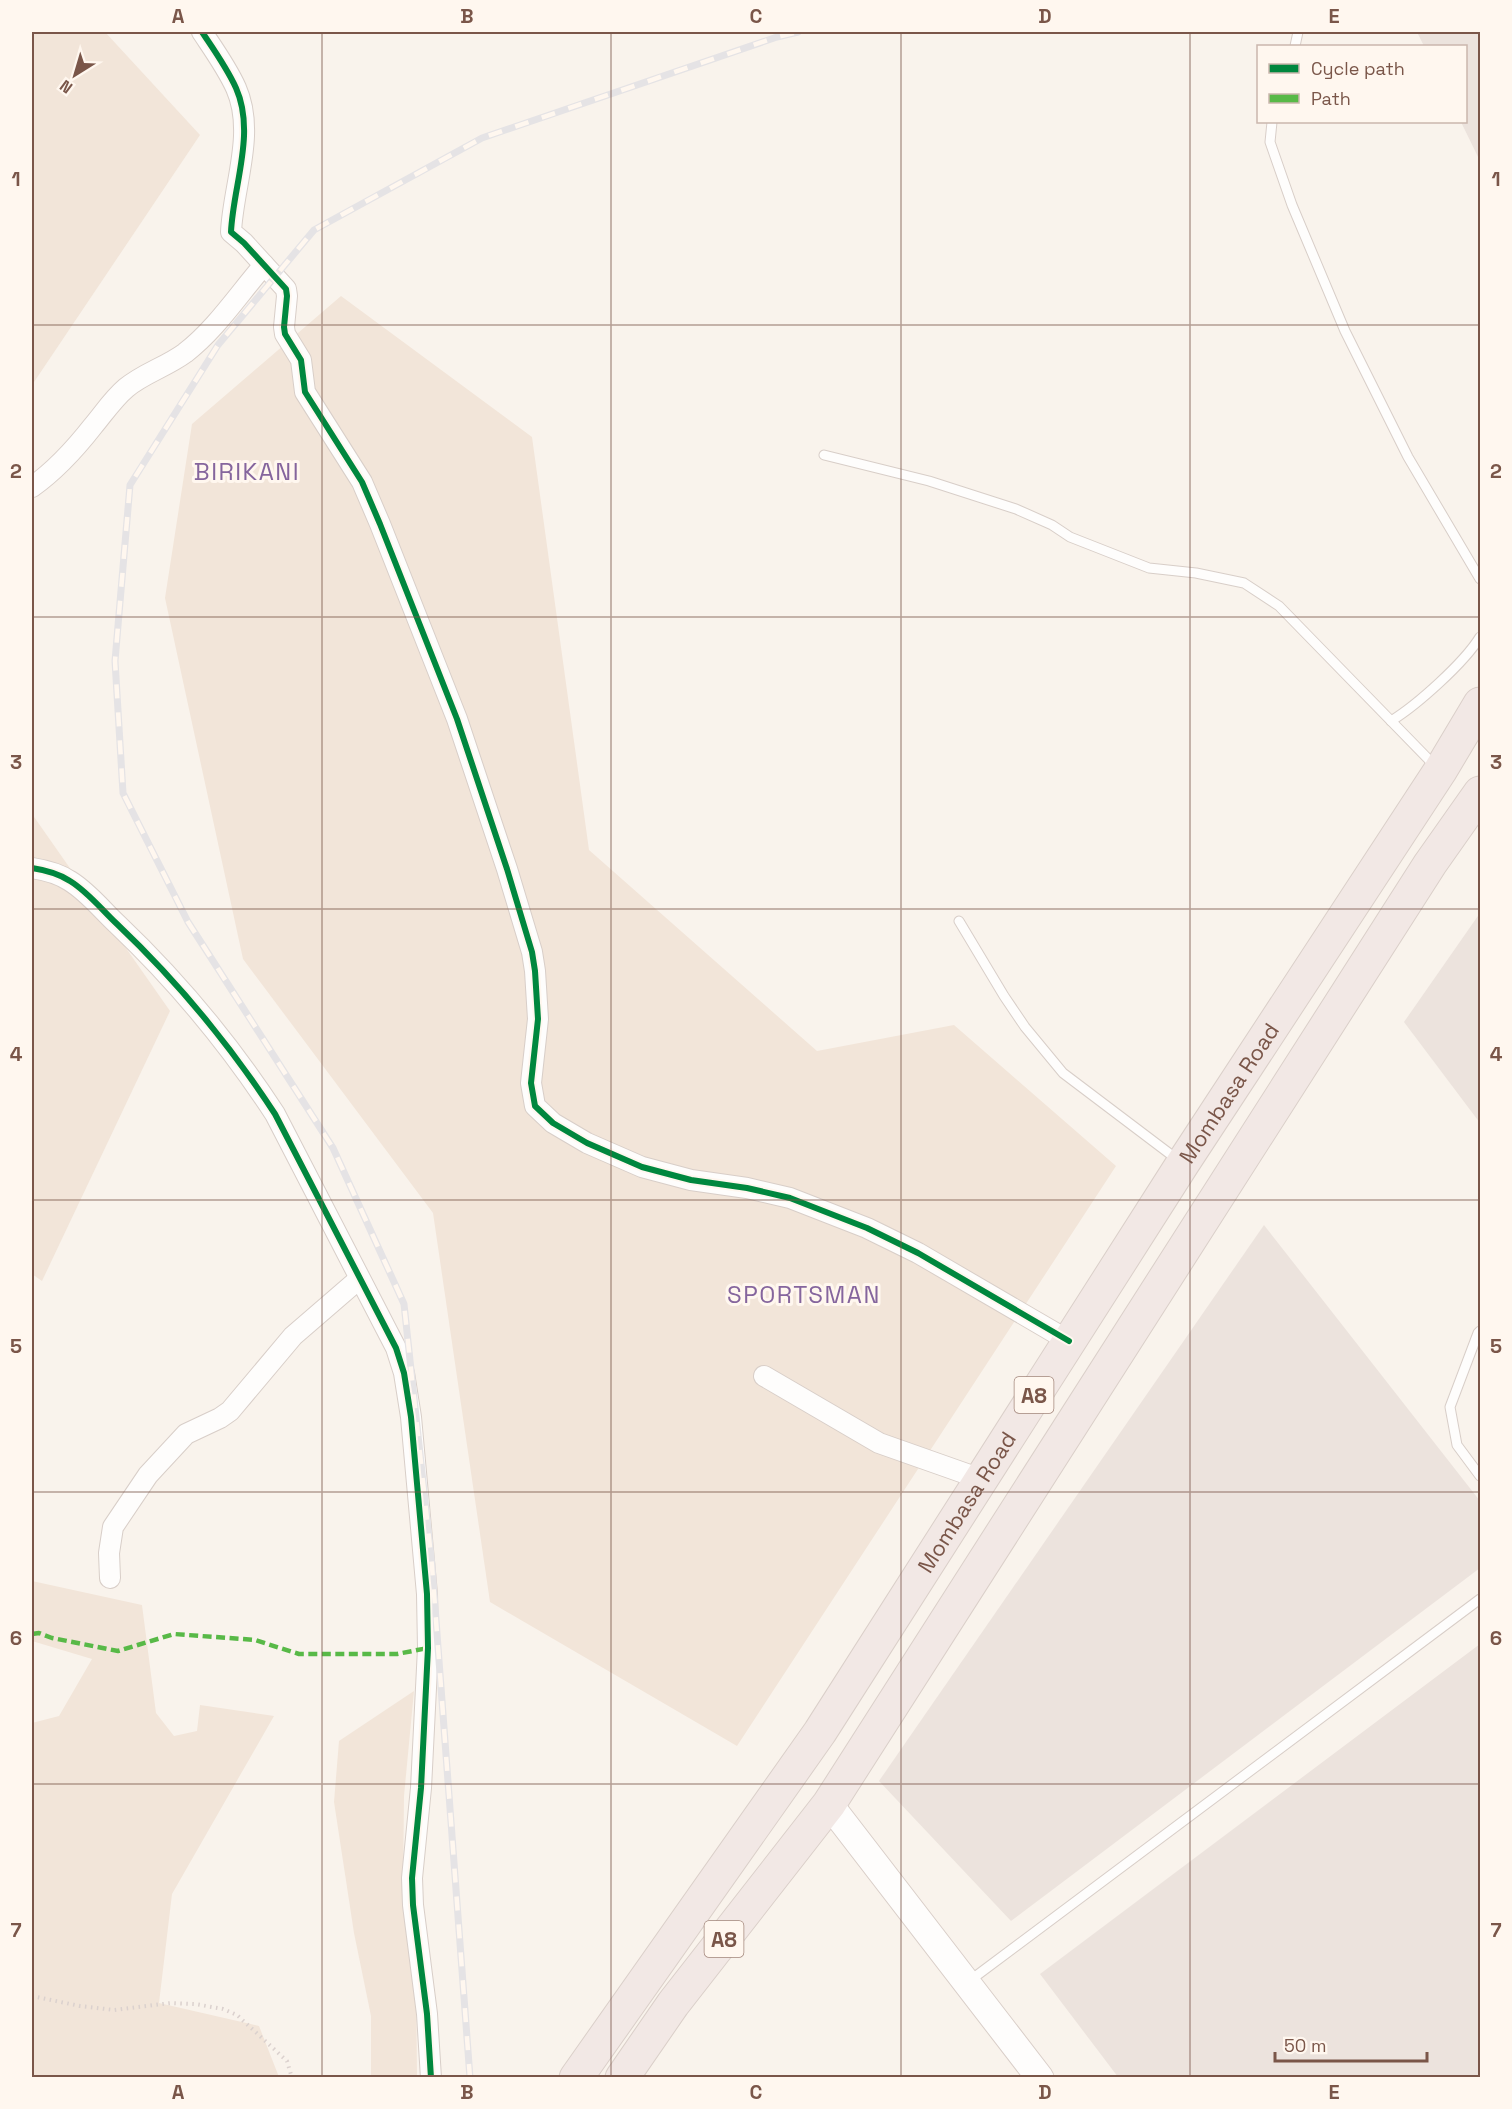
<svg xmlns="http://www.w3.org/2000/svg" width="1512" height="2109" viewBox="0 0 1512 2109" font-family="'Space Grotesk',sans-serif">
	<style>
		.residential { fill: #f2e5d9 }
		.industrial { fill: #ece3dd }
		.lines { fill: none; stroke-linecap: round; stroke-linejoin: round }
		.lane-casing { stroke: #d8cec8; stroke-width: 11 }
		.street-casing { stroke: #d8cec8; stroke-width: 22 }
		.secondary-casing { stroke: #d9cec8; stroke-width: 29 }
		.highway-casing { stroke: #dacfc9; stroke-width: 35 }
		.path { stroke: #dbd1ce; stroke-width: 4; stroke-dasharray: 1.5 4.5; stroke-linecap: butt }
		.lane { stroke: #fefdfc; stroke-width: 9 }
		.street { stroke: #fefdfc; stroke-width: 20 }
		.secondary { stroke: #fefdfc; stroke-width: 27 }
		.highway { stroke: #f2e8e5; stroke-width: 33 }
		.rail-casing { stroke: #e5e3e5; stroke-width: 7 }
		.rail { stroke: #fff7ef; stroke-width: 4.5; stroke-dasharray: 14; stroke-linecap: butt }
		.quiet { stroke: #58b947; stroke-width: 4.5; stroke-dasharray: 9 4.5; stroke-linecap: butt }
		.cycleway-casing { stroke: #fff7ef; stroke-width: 10 }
		.cycleway { stroke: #00873e; stroke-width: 6 }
		.grid { fill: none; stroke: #7a5649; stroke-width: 1.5; stroke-opacity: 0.55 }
		.labels { text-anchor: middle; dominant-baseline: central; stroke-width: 6; stroke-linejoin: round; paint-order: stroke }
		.shield { fill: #fff7ef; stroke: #a2867b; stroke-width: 1.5 }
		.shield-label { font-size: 21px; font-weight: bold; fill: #7a5649 }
		.street-label { font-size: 22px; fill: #7a5649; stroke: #fff7ef }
		.neighbourhood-label { font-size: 24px; letter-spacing: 1.5px; fill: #85659d; stroke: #fff7ef }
		.neatline { fill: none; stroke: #7a5649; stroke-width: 2 }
		.grid-label { font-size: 20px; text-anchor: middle; font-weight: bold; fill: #7a5649 }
	</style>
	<rect width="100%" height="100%" fill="#f9f3ec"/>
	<g class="residential">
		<polygon points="32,32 105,32 200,135 32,385"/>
		<polygon points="341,296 532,437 589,850 817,1051 954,1025 1116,1166 737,1746 490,1602 433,1213 243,959 165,598 192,424"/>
		<polygon points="32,814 170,1011 42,1281 32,1274"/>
		<polygon points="32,1581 142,1605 156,1713 174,1736 197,1731 200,1705 274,1716 172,1894 159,2003 259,2026 279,2077 166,2078 164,2076 159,2078 32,2077 32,1723 59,1716 92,1659 32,1641"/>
		<polygon points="414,1691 404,1796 403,1887 416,1972 417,2077 371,2077 371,2016 354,1933 334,1802 339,1741"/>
	</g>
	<g class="industrial">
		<polygon points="1417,32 1480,32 1480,161 1461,122 1466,122 1466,46 1424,46"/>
		<polygon points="1480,913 1480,1123 1404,1022"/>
		<polygon points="1264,1225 1480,1501 1480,1568 1011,1921 879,1781"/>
		<polygon points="1480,1644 1480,2077 1118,2077 1040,1974"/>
	</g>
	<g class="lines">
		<g class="lane-casing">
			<g id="lane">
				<polyline points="1295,46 1298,32"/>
				<polyline points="1272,122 1270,142 1292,205 1345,331 1408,457 1480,579"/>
				<polyline points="824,455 929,481 1016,509 1052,525 1070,537 1149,568 1196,573 1244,583 1279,606 1436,767"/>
				<path d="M1391,721c26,-16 73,-58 89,-84"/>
				<polyline points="959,921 1004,996 1025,1027 1063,1073 1178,1160"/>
				<polyline points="1480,1331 1478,1333 1450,1407 1457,1445 1480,1476"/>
				<polyline points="968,1982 1480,1599"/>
			</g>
		</g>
		<g class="street-casing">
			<g id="street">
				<path d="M202,32c12,18 25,36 34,56 20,45 -3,98 -5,144l13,11 42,46 1,7 -3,31 1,7 16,26 4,32 57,90 18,42 77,195 50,150 25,83 3,19 3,48 -7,64 4,23 18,17 34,20 55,24 49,13 56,8 43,10 77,30 51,25 151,88"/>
				<path d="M32,487c24,-17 43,-38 61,-61 11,-13 20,-27 33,-38 18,-15 40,-21 59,-35 31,-24 53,-58 79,-88"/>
				<path d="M32,868c13,2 26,5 38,13 18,11 32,29 47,43 60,57 113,121 158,190l121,234 8,25 7,44 16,177 1,54 -7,140 -9,90 1,27 14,109 4,64"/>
				<polyline points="764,1376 879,1443 981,1479"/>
				<polyline points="110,1578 109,1553 113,1527 148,1475 186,1434 220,1418 230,1411 293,1336 359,1279"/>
			</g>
		</g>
		<g class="secondary-casing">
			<polyline id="secondary" points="829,1804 1040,2078"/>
		</g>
		<g class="highway-casing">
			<g id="highway">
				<path id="s1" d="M576,2078l244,-346 363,-569 257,-392 40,-67"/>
				<polyline points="622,2078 673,2004 829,1804 1430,864 1480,793"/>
			</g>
		</g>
		<polyline class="path" points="32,1996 80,2006 114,2010 171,2003 195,2004 223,2009 237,2015 287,2061 292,2078"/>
		<use href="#lane" class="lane"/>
		<use href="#street" class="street"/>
		<use href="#secondary" class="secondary"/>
		<use href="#highway" class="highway"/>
		<g class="rail-casing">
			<polyline id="rail" points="470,2078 432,1566 404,1304 333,1148 188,922 123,793 115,661 130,485 218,345 314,230 482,138 777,37 798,32"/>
		</g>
		<use href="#rail" class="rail"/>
		<polyline class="quiet" points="32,1634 39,1633 52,1638 118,1651 174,1634 255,1640 299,1654 397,1654 428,1648"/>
		<g class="cycleway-casing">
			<g id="cycleway">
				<path d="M202,32c12,18 25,36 34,56 20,45 -3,98 -5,144l13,11 42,46 1,7 -3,31 1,7 16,26 4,32 57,90 18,42 77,195 50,150 25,83 3,19 3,48 -7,64 4,23 18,17 34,20 55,24 49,13 56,8 43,10 77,30 51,25 151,88"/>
				<path d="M32,868c13,2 26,5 38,13 18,11 32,29 47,43 60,57 113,121 158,190l121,234 8,25 7,44 16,177 1,54 -7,140 -9,90 1,27 14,109 4,64"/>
			</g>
		</g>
		<use href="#cycleway" class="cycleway"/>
	</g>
	<path class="grid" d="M322,32v2046M611,32v2046M901,32v2046M1190,32v2046M32,325h1448M32,617h1448M32,909h1448M32,1200h1448M32,1492h1448M32,1784h1448"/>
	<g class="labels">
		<g class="shield">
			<rect x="1014.5" y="1377" width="39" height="36" rx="4.5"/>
			<rect x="704.5" y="1921" width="39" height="36" rx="4.5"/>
		</g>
		<g class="shield-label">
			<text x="1034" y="1395">A8</text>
			<text x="724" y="1939">A8</text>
		</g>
		<g class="street-label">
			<text stroke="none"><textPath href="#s1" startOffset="1182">Mombasa Road</textPath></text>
			<text stroke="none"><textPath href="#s1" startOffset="696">Mombasa Road</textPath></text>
		</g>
		<g class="neighbourhood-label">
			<text x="247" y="471">BIRIKANI</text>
			<text x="804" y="1294">SPORTSMAN</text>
		</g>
	</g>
	<rect width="1512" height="2109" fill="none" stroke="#fff7ef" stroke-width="66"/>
	<rect x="1257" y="45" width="210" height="78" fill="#fff7ef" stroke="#cab7ad" stroke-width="1.5"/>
	<rect x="1269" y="64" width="30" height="9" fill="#00873e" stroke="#cab7ad" stroke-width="1.5"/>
	<text x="1311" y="75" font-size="18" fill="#7a5649">Cycle path</text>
	<rect x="1269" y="94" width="30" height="9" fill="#58b947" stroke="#cab7ad" stroke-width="1.5"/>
	<text x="1311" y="105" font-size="18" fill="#7a5649">Path</text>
	<g transform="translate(75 75) rotate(217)" stroke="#fff7ef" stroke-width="4.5" paint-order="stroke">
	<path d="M0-4.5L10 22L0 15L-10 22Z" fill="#7a5649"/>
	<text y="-9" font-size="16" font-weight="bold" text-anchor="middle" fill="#7a5649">N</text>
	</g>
	<path d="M1275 2052v9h152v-9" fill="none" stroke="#7a5649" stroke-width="3"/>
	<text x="1284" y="2052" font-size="18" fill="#7a5649" stroke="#fff7ef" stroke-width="4.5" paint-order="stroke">50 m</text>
	<rect x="33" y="33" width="1446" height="2043" class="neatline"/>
	<g class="grid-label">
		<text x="178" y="23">A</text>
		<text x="467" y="23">B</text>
		<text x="756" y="23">C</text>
		<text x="1045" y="23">D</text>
		<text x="1334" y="23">E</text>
		<text x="16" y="186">1</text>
		<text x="1496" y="186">1</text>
		<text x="16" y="478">2</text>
		<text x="1496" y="478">2</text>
		<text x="16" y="769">3</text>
		<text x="1496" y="769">3</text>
		<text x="16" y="1061">4</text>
		<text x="1496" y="1061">4</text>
		<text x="16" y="1353">5</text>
		<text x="1496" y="1353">5</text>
		<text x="16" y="1645">6</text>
		<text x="1496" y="1645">6</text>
		<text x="16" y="1937">7</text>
		<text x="1496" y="1937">7</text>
		<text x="178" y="2099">A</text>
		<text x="467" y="2099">B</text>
		<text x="756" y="2099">C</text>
		<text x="1045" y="2099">D</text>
		<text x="1334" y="2099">E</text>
	</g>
</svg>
